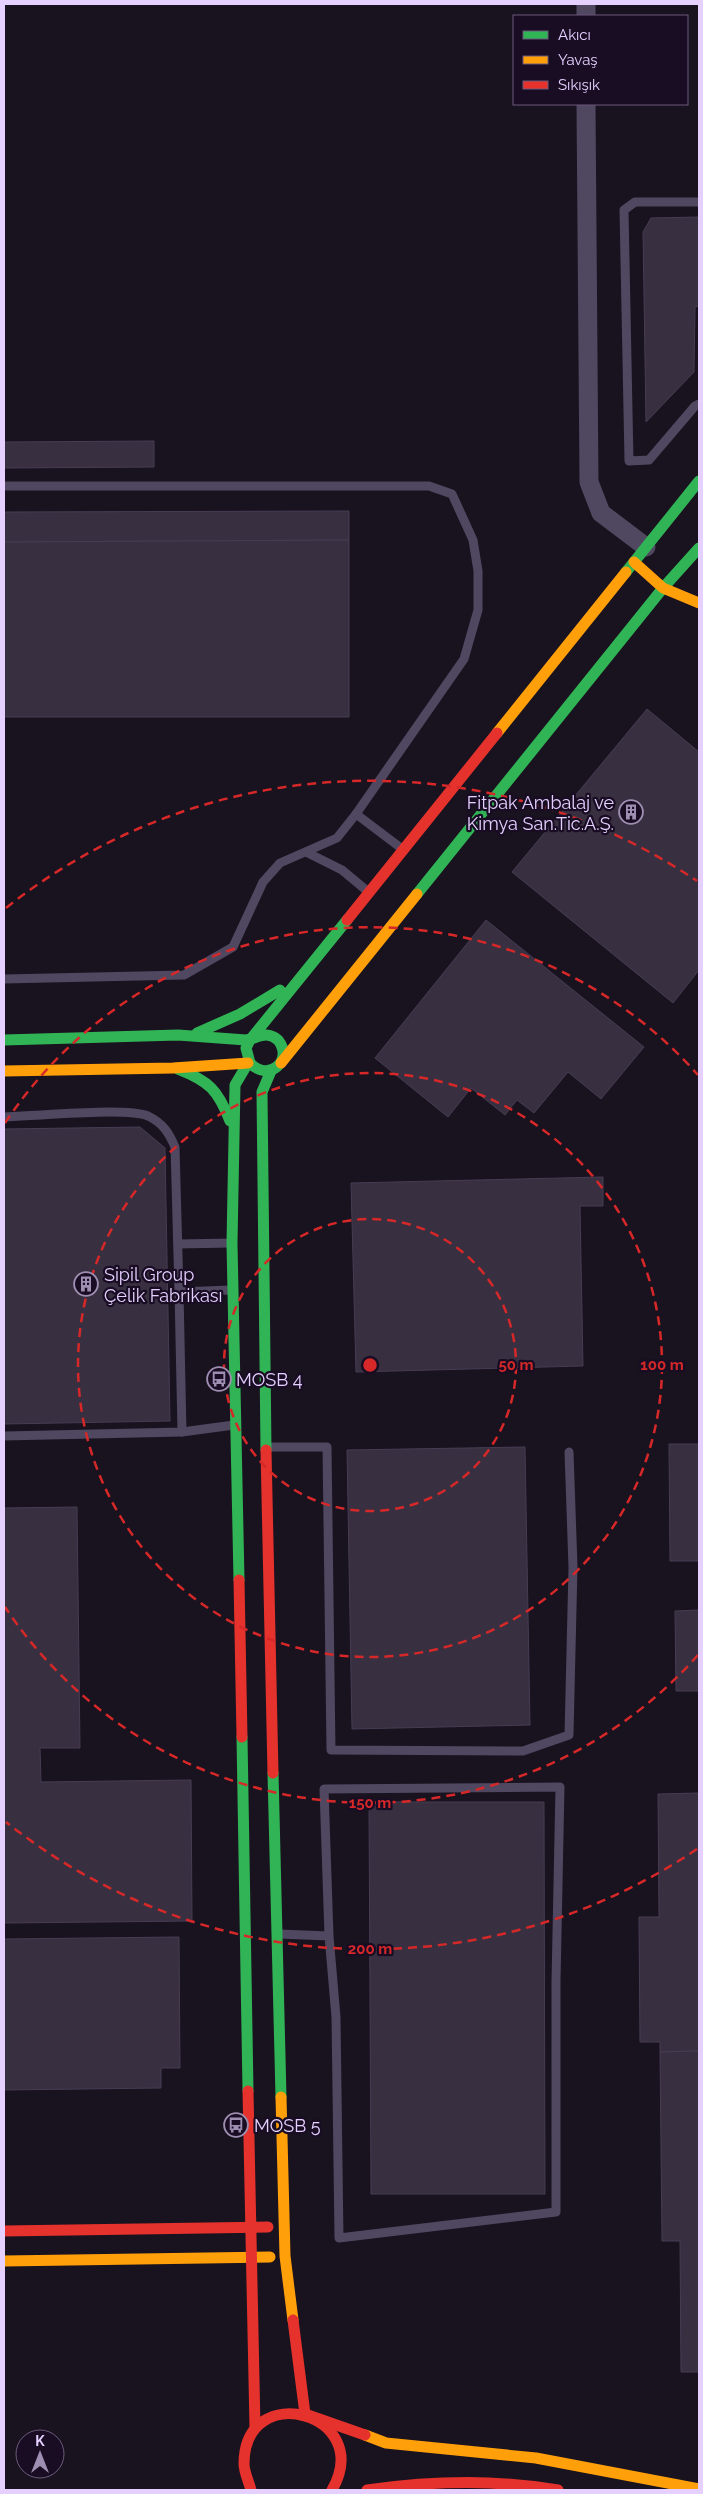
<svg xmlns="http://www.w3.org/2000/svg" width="703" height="2494" viewBox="0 0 703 2494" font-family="Raleway,sans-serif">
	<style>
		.building { fill: #383041; stroke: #483c53 }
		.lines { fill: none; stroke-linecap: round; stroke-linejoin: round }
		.lane { stroke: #504760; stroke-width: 9 }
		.street { stroke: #504760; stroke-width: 19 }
		.fast { stroke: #30b455; stroke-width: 11 }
		.slow { stroke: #ff9f0a; stroke-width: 11 }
		.jam { stroke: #e5322d; stroke-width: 11 }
		.ring { fill: none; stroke: #d62828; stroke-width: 2.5; stroke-dasharray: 9 6 }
		.labels { text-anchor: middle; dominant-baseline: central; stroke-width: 4.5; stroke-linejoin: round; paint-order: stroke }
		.poi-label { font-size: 18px; fill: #e5d0ff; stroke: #190d24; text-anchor: start }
		.centre { fill: #d62828; stroke: #190d24; stroke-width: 2.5 }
		.ring-label { font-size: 15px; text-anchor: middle; font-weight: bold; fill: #d62828; stroke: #190d24; stroke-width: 4.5; stroke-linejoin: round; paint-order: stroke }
	</style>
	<rect width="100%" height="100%" fill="#19121f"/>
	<g class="building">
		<polygon points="699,217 699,306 695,307 694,372 646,422 643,232 651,218"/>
		<polygon points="154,441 154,467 4,468 4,442"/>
		<polygon points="349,511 349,540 4,542 4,512"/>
		<polygon points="349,540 349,717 4,717 4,542"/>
		<polygon points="647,709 699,752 699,970 673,1003 512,872"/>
		<polygon points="486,920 644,1047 601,1099 568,1072 534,1113 517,1100 505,1115 471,1088 448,1117 375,1058"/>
		<polygon points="140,1127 165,1148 170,1421 4,1424 4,1129"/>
		<polygon points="603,1177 603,1206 580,1206 583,1366 356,1372 351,1183"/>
		<polygon points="669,1444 699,1444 699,1590 699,1561 670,1561"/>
		<polygon points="525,1447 530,1725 352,1729 347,1450"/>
		<polygon points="77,1507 80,1748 40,1748 41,1782 191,1780 192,1921 4,1923 4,1508"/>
		<polygon points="699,1610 699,1691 676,1691 675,1611"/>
		<polygon points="699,1793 699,2051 660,2052 660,2042 640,2042 639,1917 659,1917 658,1794"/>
		<polygon points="369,1802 544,1802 545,2194 371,2194"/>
		<polygon points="179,1937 180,2068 161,2068 161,2088 4,2090 4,1939"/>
		<polygon points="699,2051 699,2372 681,2372 680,2241 662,2241 660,2052"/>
	</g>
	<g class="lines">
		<g class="lane">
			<polyline points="699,202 635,202 624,210 629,461 649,460 695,406 699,404"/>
			<polyline points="4,486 429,486 452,494 473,540 478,571 478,610 464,659 356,814 337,838 280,863 263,882 233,947 184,975 4,979"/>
			<polyline points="356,814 401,848"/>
			<polyline points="306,852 342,870 366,890"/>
			<path d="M4,1117c28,-1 123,-10 144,-1 15,7 21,17 27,31l4,145"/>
			<polyline points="178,1244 231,1243"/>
			<polyline points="182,1432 234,1425"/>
			<polyline points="4,1436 182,1432 179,1292 230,1290"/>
			<polyline points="267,1447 327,1447 331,1750 523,1751 569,1735 573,1567 569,1452"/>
			<polyline points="279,1934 329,1936 324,1789 560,1787 556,1981 556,2212 339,2238 336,2017 329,1936"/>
		</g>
		<g class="street">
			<polyline points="586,4 586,16"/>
			<polyline points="586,104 589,482 601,513 646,547"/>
		</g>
		<g class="fast">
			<polyline points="626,572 699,481"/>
			<polyline points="417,894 663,588 699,548"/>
			<polyline points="197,1033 240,1014 280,990"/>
			<path d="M4,1040l174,-5 68,5c13,-2 20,-10 32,0 16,20 -9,43 -28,23l-4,-15 4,-8 97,-120"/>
			<path d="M178,1069c31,12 40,21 52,52"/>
			<polyline points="266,1450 262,1092 271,1071"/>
			<polyline points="239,1580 232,1243 235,1085 248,1063"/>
			<polyline points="242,1737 248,2091"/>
			<polyline points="273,1773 281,2097"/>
		</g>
		<g class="slow">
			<polyline points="634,562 663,588 699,603"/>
			<polyline points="497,733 626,572"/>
			<polyline points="281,1063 417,894"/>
			<polyline points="4,1071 173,1068 248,1063"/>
			<polyline points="281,2097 285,2256 293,2320"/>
			<polyline points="4,2261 270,2257"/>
			<polyline points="365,2435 386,2443 536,2458 699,2489"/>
		</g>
		<g class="jam">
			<polyline points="347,920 497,733"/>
			<polyline points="266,1450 273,1773"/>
			<polyline points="239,1580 242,1737"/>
			<polyline points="248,2091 255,2428"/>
			<polyline points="4,2231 268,2227"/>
			<polyline points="293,2320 305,2414 365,2435"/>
			<path d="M251,2490c-2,-8 -7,-18 -7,-26 0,-86 132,-51 88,26"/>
			<path d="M367,2490c64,-9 127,-11 191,0"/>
		</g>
	</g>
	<g class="ring">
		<circle cx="370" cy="1365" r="146"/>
		<circle cx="370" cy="1365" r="292"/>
		<path d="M698 1655A438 438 0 0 1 5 1607M5 1123A438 438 0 0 1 698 1075"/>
		<path d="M697 1849A584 584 0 0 1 6 1822M6 908A584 584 0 0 1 697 881"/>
	</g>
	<defs>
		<g id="building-ring" transform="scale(1.25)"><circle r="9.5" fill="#190d24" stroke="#9e8eb1" stroke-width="1.5"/><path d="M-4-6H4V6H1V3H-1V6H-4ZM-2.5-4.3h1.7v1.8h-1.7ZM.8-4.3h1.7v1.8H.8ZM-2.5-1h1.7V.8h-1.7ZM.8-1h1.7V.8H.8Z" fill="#9e8eb1"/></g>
		<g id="bus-ring" transform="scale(1.25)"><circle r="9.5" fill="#190d24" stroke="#9e8eb1" stroke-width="1.5"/><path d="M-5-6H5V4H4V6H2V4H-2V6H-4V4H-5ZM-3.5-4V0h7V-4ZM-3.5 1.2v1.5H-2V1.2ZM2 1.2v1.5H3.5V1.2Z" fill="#9e8eb1"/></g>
	</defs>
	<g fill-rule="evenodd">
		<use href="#building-ring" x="631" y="812"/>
		<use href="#building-ring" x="86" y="1284"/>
		<use href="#bus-ring" x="219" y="1379"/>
		<use href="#bus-ring" x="236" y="2125"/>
	</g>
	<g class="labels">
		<g class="poi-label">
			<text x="614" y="802" text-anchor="end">Fitpak Ambalaj ve<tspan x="614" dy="21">Kimya San.Tic.A.Ş.</tspan></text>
			<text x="104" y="1274">Sipil Group<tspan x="104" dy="21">Çelik Fabrikası</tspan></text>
			<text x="236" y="1379">MOSB 4</text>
			<text x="254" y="2125">MOSB 5</text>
		</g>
	</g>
	<circle cx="370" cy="1365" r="8" class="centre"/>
	<g class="ring-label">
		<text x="516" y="1370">50 m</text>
		<text x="662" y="1370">100 m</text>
		<text x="370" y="1808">150 m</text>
		<text x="370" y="1954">200 m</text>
	</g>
	<rect width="703" height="2494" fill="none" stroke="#e5d0ff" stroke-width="10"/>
	<rect x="513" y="15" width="175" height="90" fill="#190d24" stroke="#6b5b7c"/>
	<rect x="523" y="31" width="25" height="8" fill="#30b455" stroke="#6b5b7c"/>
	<text x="558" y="40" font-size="15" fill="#e5d0ff">Akıcı</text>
	<rect x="523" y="56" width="25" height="8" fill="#ff9f0a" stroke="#6b5b7c"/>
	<text x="558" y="65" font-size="15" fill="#e5d0ff">Yavaş</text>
	<rect x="523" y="81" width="25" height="8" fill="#e5322d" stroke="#6b5b7c"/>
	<text x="558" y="90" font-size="15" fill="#e5d0ff">Sıkışık</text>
	<g transform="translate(40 2454)"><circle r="24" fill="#190d24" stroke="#6b5b7c"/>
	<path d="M0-4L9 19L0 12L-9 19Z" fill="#9e8eb1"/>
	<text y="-8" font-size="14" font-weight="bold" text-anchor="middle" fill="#e5d0ff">K</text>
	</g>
</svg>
